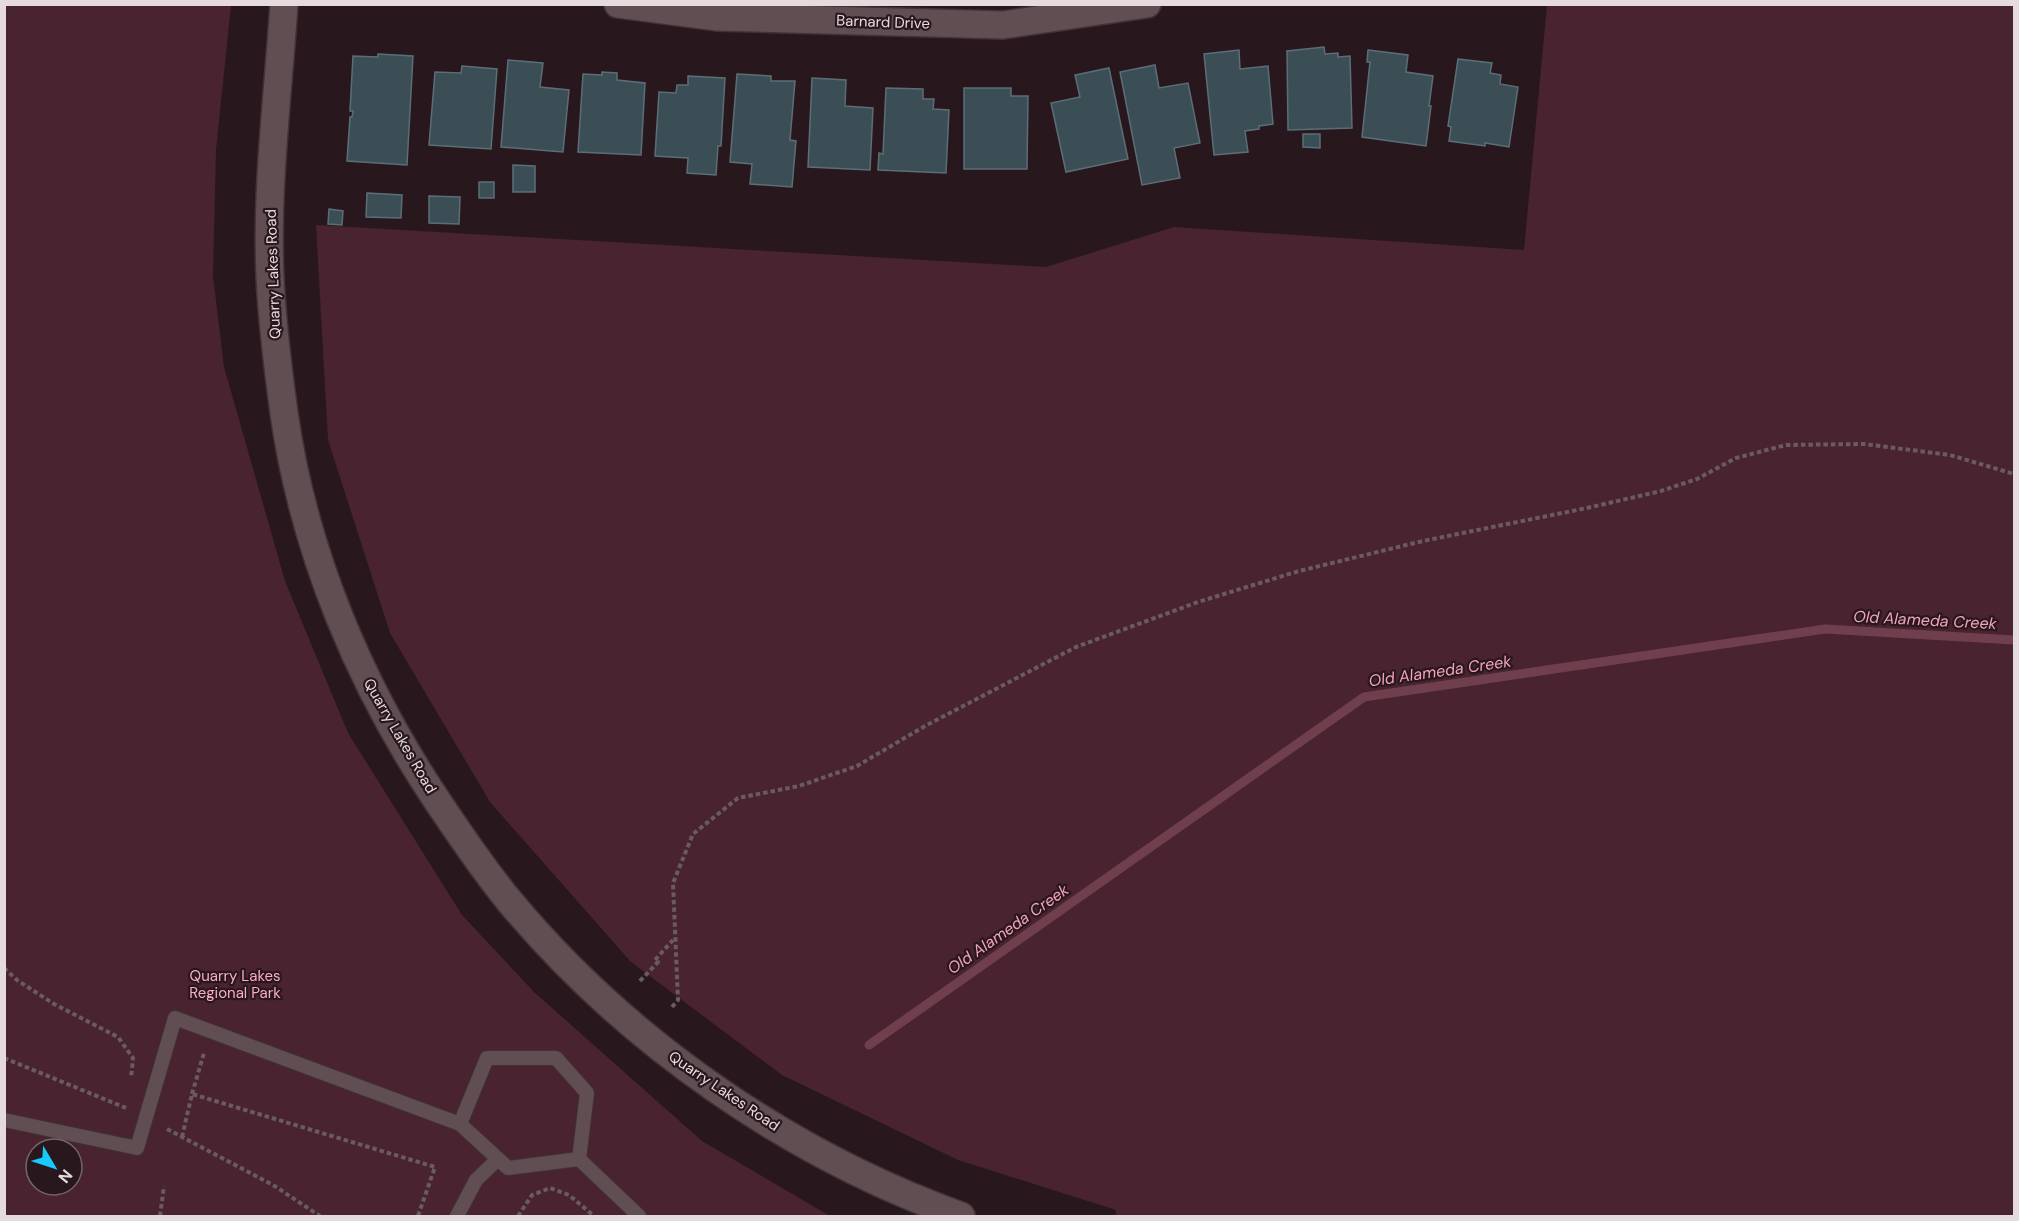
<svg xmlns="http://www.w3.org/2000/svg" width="2019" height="1221" viewBox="0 0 2019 1221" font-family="'DM Sans',sans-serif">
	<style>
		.green { fill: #49232f; fill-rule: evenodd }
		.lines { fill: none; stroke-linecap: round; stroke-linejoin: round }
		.stream { stroke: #703f4e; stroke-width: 9 }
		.building { fill: #3c4e55; stroke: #5b6e76; stroke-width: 1.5 }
		.service-casing { stroke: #3f3336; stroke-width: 16 }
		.minor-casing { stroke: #3f3336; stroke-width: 30 }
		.path { stroke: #695b5f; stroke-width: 4; stroke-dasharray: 4.5 3; stroke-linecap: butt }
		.service { stroke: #614e53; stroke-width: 14 }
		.minor { stroke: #614e53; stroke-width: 27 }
		.labels { text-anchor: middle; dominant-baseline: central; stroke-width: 4.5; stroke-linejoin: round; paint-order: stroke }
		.street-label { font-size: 15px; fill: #e5dadd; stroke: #28181d }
		.park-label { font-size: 15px; fill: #feaac2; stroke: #28181d }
		.water-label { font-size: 16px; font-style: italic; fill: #f5a2ba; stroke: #28181d }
	</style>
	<rect width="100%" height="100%" fill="#28181d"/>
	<g class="green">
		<path d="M5,5h226l-15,145 -3,126 11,91 61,214 63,152 114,182 72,77 168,149 128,75h-825zM36,1149h36v36h-36z"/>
		<polygon points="1547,5 2014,5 2014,1216 1116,1216 1116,1210 958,1160 782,1075 631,962 490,802 390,633 328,440 316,225 1046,267 1174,227 1524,250"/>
	</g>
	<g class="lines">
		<polyline class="stream" points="869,1045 1364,697 1825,629 2014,640"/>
	</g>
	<g class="building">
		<polygon points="1324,47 1325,54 1338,53 1338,57 1350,56 1352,128 1288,130 1287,51"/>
		<polygon points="1239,50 1240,69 1268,66 1273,124 1259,126 1259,129 1245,131 1248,152 1214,155 1204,54"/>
		<polygon points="1368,50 1408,55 1406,72 1433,76 1429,106 1431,106 1426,146 1362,137 1370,62 1367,62"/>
		<polygon points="378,54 413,56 407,165 347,161 350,117 352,117 353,111 350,111 353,56 378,57"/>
		<polygon points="1458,59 1492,63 1490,73 1501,75 1500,84 1518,87 1509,147 1485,143 1485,146 1449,141 1451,127 1448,126"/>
		<polygon points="508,60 543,63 540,87 569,90 563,152 501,147"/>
		<polygon points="1155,65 1159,88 1188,83 1200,143 1174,148 1180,178 1142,185 1120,72"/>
		<polygon points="462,66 497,69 491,149 429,145 435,72 461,73"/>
		<polygon points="1109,68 1128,159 1066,172 1051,103 1080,97 1075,75"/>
		<polygon points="602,72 617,73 617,80 645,83 641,155 578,152 583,74 602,75"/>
		<polygon points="737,74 771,76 771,81 795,81 790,140 796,141 792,187 750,184 752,164 730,162"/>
		<polygon points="688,76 725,78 721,146 718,146 716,175 687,173 688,158 655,156 659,92 676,93 677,85 688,85"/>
		<polygon points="812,78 846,80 845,106 873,108 870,170 808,167"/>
		<polygon points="886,88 923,89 923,99 934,99 933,109 949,110 946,173 878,170 879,153 883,154"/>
		<polygon points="964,88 1011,88 1011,96 1028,96 1027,169 964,169"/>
		<polygon points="1303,134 1320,134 1320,148 1303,147"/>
		<polygon points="513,165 535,166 535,192 513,192"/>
		<rect x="479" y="182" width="15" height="16"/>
		<polygon points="367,193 402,195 401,218 366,217"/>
		<polygon points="429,196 460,197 459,224 429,223"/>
		<polygon points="329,209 343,211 342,225 328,224"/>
	</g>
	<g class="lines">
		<g class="service-casing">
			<g id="service">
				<polygon points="487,1058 556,1058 587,1093 579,1159 508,1168 460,1124"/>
				<polyline points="4,1120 137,1148 175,1018 460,1124"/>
				<polyline points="579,1159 639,1216"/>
				<polyline points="457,1216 476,1180 498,1159"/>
			</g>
		</g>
		<g class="minor-casing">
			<g id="minor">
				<path d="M284,4c-6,91 -18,183 -14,273 2,46 8,92 14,136 20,141 77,275 156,392 23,34 45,67 71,98 117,140 280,252 450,313"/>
				<polyline points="618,4 717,17 1003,25 1147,4"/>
			</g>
		</g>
		<g class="path">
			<polyline points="4,968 17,980 54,1004 118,1037 133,1058 131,1078"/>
			<polyline points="640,981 658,962 655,960 673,940"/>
			<polyline points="672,1007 678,1000 673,883 693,834 738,798 799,786 857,766 925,726 1076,647 1198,602 1299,571 1423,541 1587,508 1661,491 1697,479 1736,458 1786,445 1864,444 1950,455 2014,474"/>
			<polyline points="4,1058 126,1108"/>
			<polyline points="192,1094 204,1053"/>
			<polyline points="167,1129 273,1185 320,1216"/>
			<polyline points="182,1137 192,1094 435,1167 418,1216"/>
			<polyline points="160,1216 164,1186"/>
			<polyline points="518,1216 532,1195 550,1188 569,1195 594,1216"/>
		</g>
		<use href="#service" class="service"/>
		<use href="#minor" class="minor"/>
	</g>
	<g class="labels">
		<g class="street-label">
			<text transform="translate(883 22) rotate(2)">Barnard Drive</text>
			<text transform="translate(273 274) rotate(-92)">Quarry Lakes Road</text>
			<text transform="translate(400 736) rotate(60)">Quarry Lakes Road</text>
			<text transform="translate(724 1091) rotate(34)">Quarry Lakes Road</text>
		</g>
		<g class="park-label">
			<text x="235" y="976">Quarry Lakes<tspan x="235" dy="17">Regional Park</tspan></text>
		</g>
		<g class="water-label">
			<text transform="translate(1925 620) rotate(3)">Old Alameda Creek</text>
			<text transform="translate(1440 671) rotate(-8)">Old Alameda Creek</text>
			<text transform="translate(1008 929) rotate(-35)">Old Alameda Creek</text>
		</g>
	</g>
	<rect width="2019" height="1221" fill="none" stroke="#e5dadd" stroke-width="12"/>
	<g transform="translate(54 1167) rotate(129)"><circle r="28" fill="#28181d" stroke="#74666a" stroke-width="1.5"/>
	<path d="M0-4.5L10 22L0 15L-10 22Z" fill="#17cafb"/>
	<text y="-9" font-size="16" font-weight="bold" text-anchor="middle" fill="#e5dadd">N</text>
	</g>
</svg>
